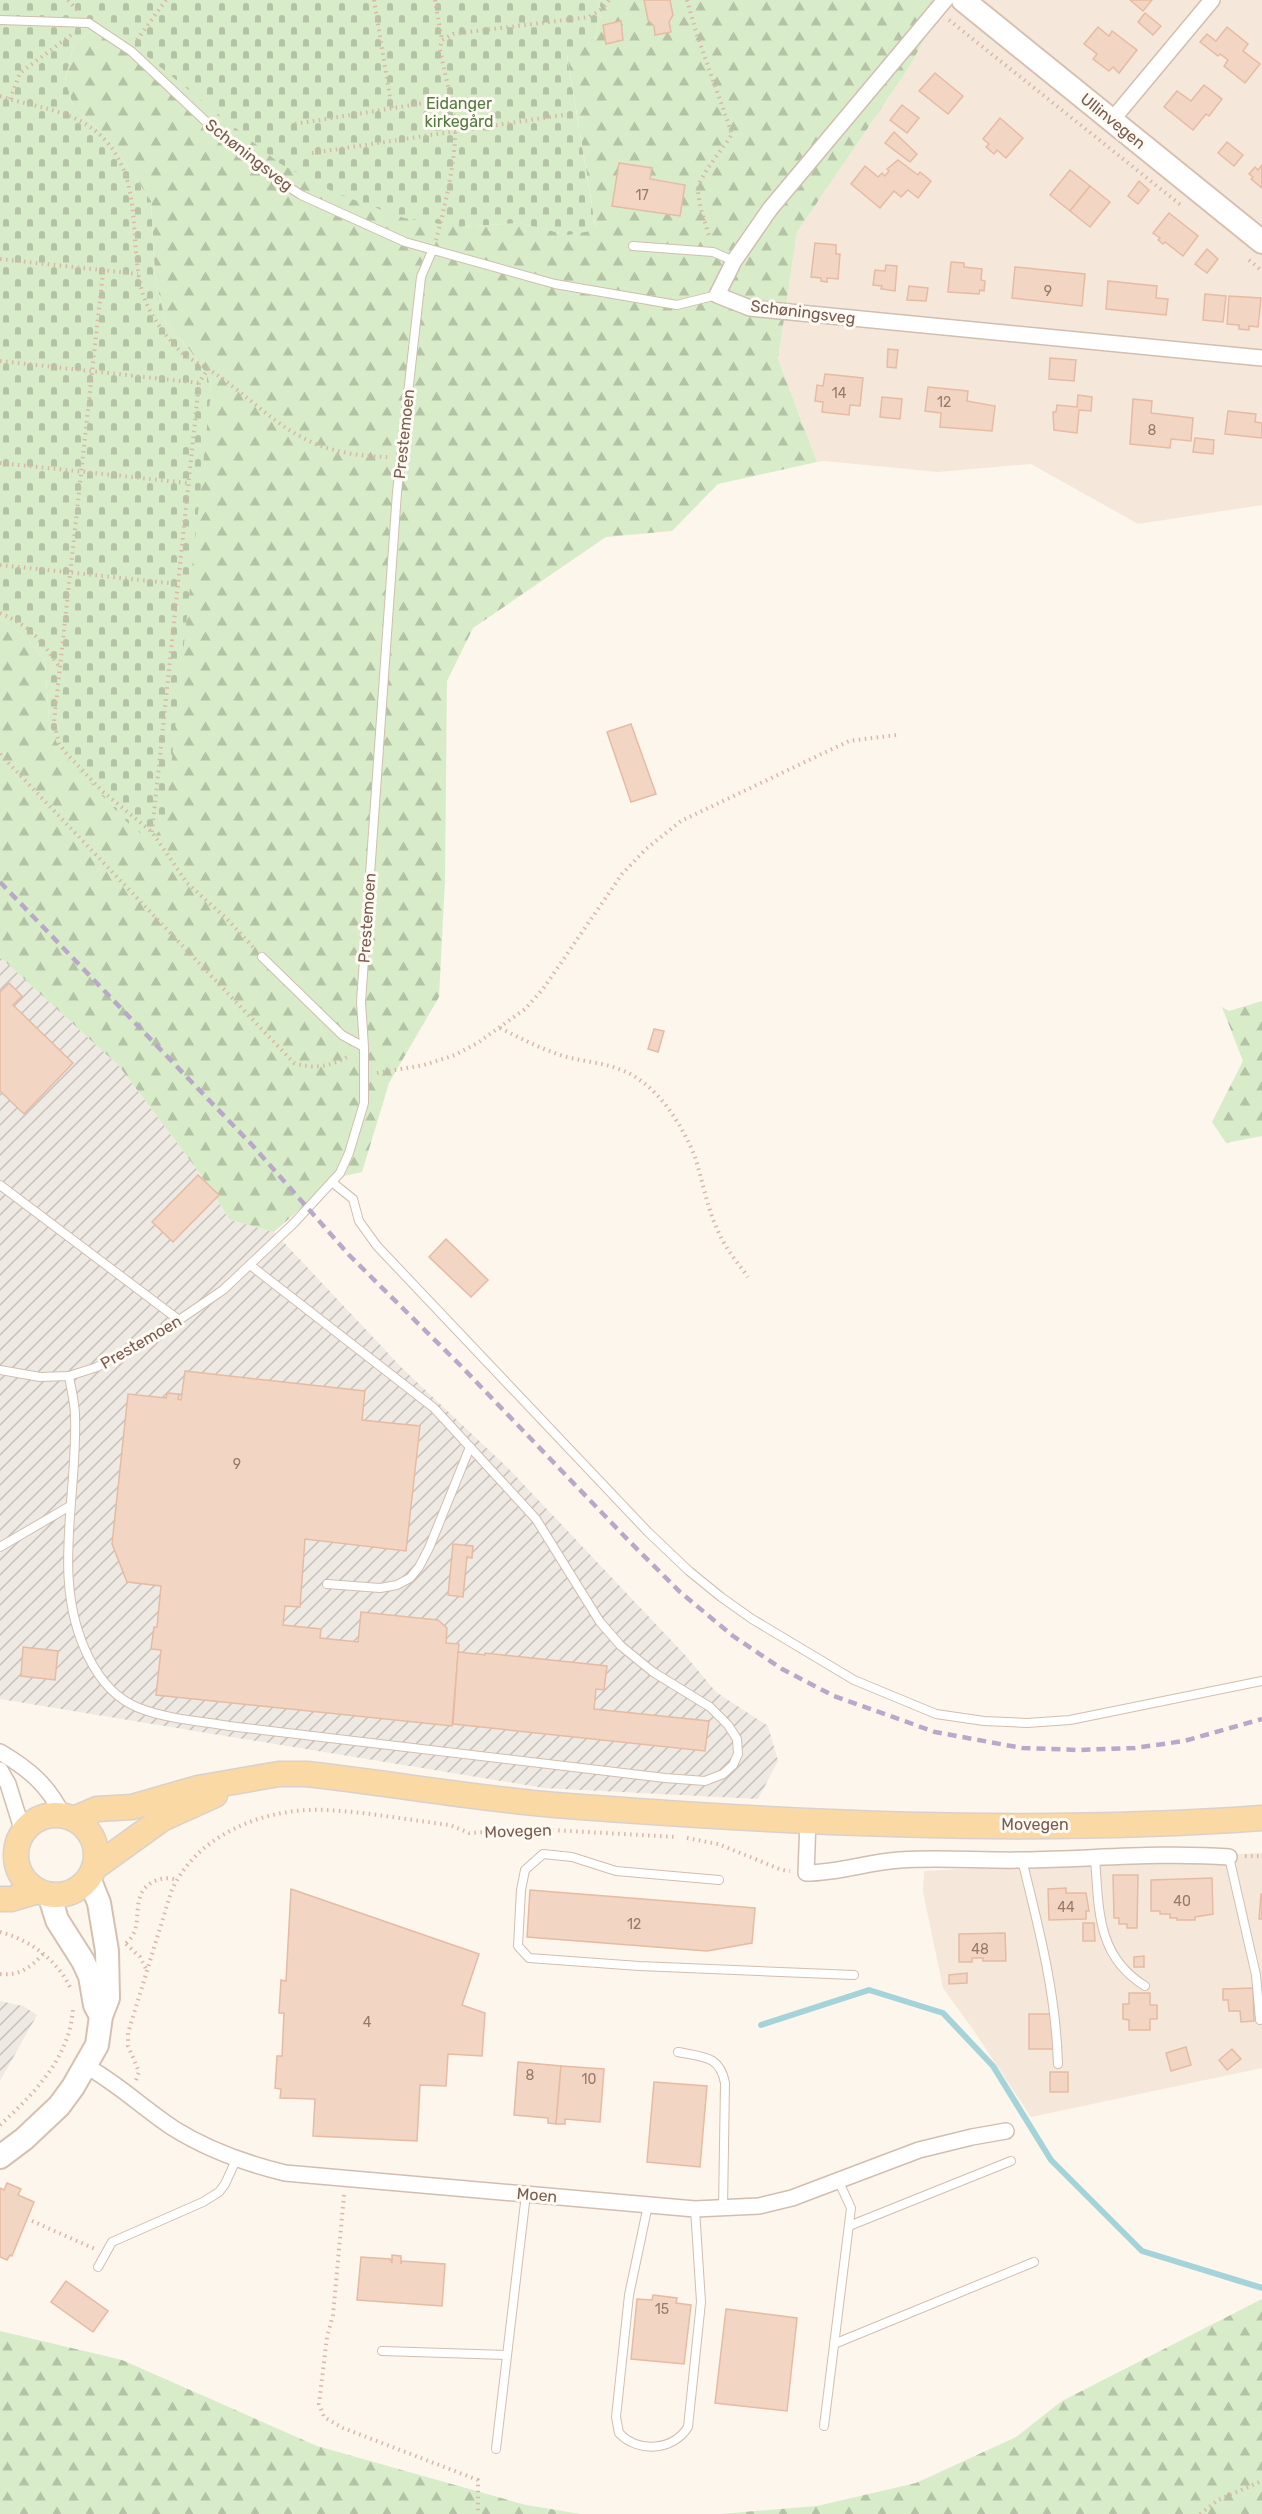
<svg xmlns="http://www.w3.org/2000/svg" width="1262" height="2514" viewBox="0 0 1262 2514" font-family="Rubik,sans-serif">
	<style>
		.residential { fill: #f5e8da }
		.industrial { fill: url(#industrial-furrows) }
		.forest { fill: url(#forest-firs) }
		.cemetery { fill: url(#cemetery-stones) }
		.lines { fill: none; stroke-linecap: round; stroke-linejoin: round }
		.stream { stroke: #a5d3da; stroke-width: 6 }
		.building { fill: #f3d5c3; stroke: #e6bba3; stroke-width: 1.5 }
		.lane-casing { stroke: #d1beb0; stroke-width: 10 }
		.street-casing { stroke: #d1beb0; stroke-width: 18 }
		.secondary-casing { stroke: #d6c0b0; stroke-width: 26 }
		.primary-casing { stroke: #dad1cd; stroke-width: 27 }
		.path { stroke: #d9b8a5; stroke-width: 4; stroke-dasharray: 1.5 4.5; stroke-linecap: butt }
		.lane { stroke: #fff; stroke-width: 8 }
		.street { stroke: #fff; stroke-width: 15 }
		.secondary { stroke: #fff; stroke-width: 22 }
		.primary { stroke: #fbd9a5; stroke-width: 24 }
		.rail { stroke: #b9a8c9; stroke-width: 4.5; stroke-dasharray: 9 6; stroke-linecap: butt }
		.labels { text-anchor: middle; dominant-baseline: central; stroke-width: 6; stroke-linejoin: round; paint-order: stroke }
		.number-label { font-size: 14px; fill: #987a6a }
		.park-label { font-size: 16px; fill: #537a41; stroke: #fffaf3 }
		.street-label { font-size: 16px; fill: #7a5c4d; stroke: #fffaf3 }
	</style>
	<defs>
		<pattern id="industrial-furrows" width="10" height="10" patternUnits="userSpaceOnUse" patternTransform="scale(1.5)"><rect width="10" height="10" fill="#efe9e4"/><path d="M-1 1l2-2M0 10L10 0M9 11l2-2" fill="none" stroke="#c7c0bb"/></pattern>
		<pattern id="forest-firs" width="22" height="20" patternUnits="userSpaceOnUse" patternTransform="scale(1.5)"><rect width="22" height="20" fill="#d8ecc9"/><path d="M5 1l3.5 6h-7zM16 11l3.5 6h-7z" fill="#b4c2a5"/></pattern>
		<pattern id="cemetery-stones" width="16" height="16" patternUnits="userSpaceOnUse" patternTransform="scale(1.5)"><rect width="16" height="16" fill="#d8ecc9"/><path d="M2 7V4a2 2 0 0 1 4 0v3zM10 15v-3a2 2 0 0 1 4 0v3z" fill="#b4c2a5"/></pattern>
	</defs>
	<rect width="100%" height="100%" fill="#fdf6ec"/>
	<g class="residential">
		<polygon points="946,0 1262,0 1262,505 1138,524 1031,464 938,472 824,461 817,462 778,359 797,232 908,69"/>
		<polygon points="1262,1853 1262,2068 1031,2117 974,2031 943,1988 923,1892 924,1871"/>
	</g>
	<g class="industrial">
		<polygon points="0,957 119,1066 199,1172 230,1220 274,1232 403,1369 508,1468 686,1656 716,1692 768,1726 778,1761 758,1799 544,1788 0,1699"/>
		<polygon points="0,2001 23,2006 37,2015 0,2081"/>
	</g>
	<g class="forest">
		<polygon points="598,0 946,0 908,69 797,232 778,359 817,462 718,484 672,531 606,537 473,628 447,681 445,880 439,997 389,1083 362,1172 335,1178 274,1232 230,1220 199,1172 119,1066 0,957 0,617 27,638 45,661 49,723 211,390 207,375 189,349 166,323 155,277 151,201 107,137 74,108 65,81 74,44 97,27 127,40 459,227 519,223 569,235 596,229 567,55 595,38 602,12"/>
		<polygon points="1262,1001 1262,1136 1226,1143 1212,1122 1243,1061 1222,1007 1229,1011"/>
		<polygon points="1262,2299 1262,2514 720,2514 817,2506 916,2483 1016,2437 1062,2401"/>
		<polygon points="0,2331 122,2360 317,2446 526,2505 581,2514 0,2514"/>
	</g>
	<polygon class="cemetery" points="0,0 598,0 602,12 595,38 567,56 596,230 568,235 519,223 459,227 404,218 335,193 279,163 127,40 97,27 74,44 65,80 74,108 107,137 151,201 155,277 166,323 189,349 207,375 211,390 165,823 156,835 144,836 128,823 60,751 49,723 45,661 27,638 0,617"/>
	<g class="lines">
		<polyline class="stream" points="761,2025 869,1990 943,2013 993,2066 1051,2160 1142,2251 1262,2288"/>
	</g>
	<g class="building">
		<polygon points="644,0 670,0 673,15 669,22 671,32 655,35 654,26 648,20"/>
		<polygon points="1130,0 1152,0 1143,11"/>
		<polygon points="1145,13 1161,26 1153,35 1138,22"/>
		<polygon points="621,21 623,40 606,44 603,25"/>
		<polygon points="1098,27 1109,36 1112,31 1137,50 1119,73 1113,67 1109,71 1093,59 1097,54 1084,44"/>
		<polygon points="1227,27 1248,44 1243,51 1260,64 1245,83 1224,66 1228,60 1220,54 1218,56 1200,42 1207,34 1216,41"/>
		<polygon points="935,73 963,96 948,114 919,91"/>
		<polygon points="1204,85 1222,99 1209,116 1206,114 1193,130 1164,107 1177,91 1191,101"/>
		<polygon points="902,105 919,118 907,133 890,120"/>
		<polygon points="1000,118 1023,138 1006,158 997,150 994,154 986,147 989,144 983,139"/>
		<polygon points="894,132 917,154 910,162 885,143"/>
		<polygon points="1227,142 1243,155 1234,166 1218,153"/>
		<polygon points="898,160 918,175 920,172 931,181 918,198 908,190 901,197 894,191 880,208 851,184 865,166 878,177 882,173 885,176 889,171 887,169"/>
		<polygon points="619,163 652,168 650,179 685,185 680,216 612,206"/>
		<polygon points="1262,165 1262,188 1251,179 1253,177 1249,174 1255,167 1258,170"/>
		<polygon points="1070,170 1090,186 1070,211 1050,195"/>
		<polygon points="1139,181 1149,190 1138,204 1128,196"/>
		<polygon points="1090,186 1110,202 1090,227 1070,211"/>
		<polygon points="1169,213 1198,236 1183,256 1165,242 1163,244 1158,240 1160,238 1153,233"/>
		<polygon points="815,243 836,245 836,254 840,254 838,279 827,278 827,282 821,281 821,278 811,277"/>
		<polygon points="1207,249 1218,259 1207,273 1195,264"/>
		<polygon points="951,262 964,263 964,267 982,269 981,280 985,281 984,291 980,290 979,294 948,292"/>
		<polygon points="886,265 897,266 895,291 881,289 882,286 873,285 875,270 885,271"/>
		<polygon points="1015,267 1085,274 1082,306 1012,298"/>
		<polygon points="1108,281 1157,286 1156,298 1168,299 1166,315 1106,309"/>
		<polygon points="909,286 928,288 926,301 907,300"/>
		<polygon points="1205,294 1226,296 1223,322 1203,320"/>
		<polygon points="1229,296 1261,298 1258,327 1249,326 1249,330 1239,329 1239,325 1227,324"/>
		<polygon points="888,349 898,350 896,368 887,367"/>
		<polygon points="1050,358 1076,360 1074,381 1049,379"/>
		<polygon points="825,374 863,378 860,406 850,405 849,415 822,412 823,402 815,401 817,385 823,386"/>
		<polygon points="928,387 968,391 967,401 995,406 992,431 940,427 941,413 925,411"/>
		<polygon points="1078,395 1092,397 1091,411 1079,410 1077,433 1054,430 1053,412 1056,412 1057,405 1077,407"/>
		<polygon points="882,397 902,399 900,419 880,417"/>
		<polygon points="1133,399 1152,401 1151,413 1193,418 1191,441 1171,439 1170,448 1130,444"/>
		<polygon points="1228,411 1256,414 1255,422 1262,423 1262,438 1225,434"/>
		<polygon points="1195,438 1214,440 1213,454 1193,452"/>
		<polygon points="631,724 656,794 631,802 607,732"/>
		<polygon points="9,983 22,996 13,1005 73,1063 24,1114 0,1091 0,992"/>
		<polygon points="654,1029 664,1031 658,1052 648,1049"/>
		<polygon points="198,1175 219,1195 173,1242 152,1222"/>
		<polygon points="446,1239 488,1280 471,1297 429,1257"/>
		<polygon points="185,1371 365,1391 362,1420 420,1426 406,1551 305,1539 300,1607 285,1606 283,1625 321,1629 320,1638 358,1642 361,1612 438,1620 447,1628 446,1643 459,1644 452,1726 156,1695 161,1650 151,1649 154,1627 157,1627 161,1586 127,1582 112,1544 128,1394 166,1398 167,1393 179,1394 178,1399 181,1400"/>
		<polygon points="453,1544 473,1546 472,1558 467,1557 463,1597 448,1595"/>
		<polygon points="23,1647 58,1651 55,1680 21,1676"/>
		<polygon points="458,1652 485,1655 485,1653 607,1666 604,1690 596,1689 594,1709 709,1721 705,1751 453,1724"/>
		<polygon points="1113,1875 1138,1875 1137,1928 1127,1928 1127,1924 1119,1924 1119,1918 1114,1918"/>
		<polygon points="1212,1878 1213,1914 1195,1917 1195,1920 1177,1920 1177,1918 1170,1918 1170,1914 1160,1914 1160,1911 1151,1911 1151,1880"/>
		<polygon points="1066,1888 1066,1893 1086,1893 1089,1911 1086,1911 1086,1919 1049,1920 1048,1889"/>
		<polygon points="291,1889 479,1954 462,2005 485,2013 482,2056 448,2054 446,2086 420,2085 417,2141 313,2136 315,2099 280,2098 281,2089 275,2088 277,2056 282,2056 284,2013 279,2013 281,1980 286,1981"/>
		<polygon points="530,1890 755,1908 752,1943 707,1951 527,1937"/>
		<polygon points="1261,1894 1262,1894 1262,1919 1259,1919"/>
		<polygon points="1083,1923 1094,1923 1095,1941 1083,1941"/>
		<polygon points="1005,1933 1006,1961 983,1961 983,1958 972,1958 972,1962 959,1962 959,1934"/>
		<polygon points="1144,1956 1144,1967 1134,1967 1134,1957"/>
		<polygon points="967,1973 967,1983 949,1984 949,1975"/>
		<polygon points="1253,1988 1254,2021 1241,2022 1240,2011 1229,2011 1228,2000 1223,2000 1223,1989"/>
		<polygon points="1129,1993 1150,1993 1150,2005 1157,2005 1157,2019 1150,2019 1150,2030 1129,2030 1129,2020 1123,2019 1123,2004 1129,2004"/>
		<polygon points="1029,2014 1051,2014 1054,2049 1029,2049"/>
		<polygon points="1186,2047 1191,2065 1171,2071 1166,2053"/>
		<polygon points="1232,2049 1241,2059 1227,2070 1219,2060"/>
		<polygon points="518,2062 561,2066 556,2124 548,2123 548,2118 514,2115"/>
		<polygon points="561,2066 604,2069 600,2122 565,2119 565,2124 556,2124"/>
		<rect x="1050" y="2072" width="18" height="20"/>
		<polygon points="654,2082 707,2086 700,2167 647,2162"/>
		<polygon points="7,2183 21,2189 18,2195 34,2202 12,2256 10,2255 7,2260 0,2257 0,2188 4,2190"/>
		<polygon points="392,2255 401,2256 401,2264 402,2261 445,2264 442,2306 357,2300 361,2257 390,2259 392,2263"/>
		<polygon points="66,2281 108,2311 93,2332 51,2302"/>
		<polygon points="653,2295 677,2298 676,2303 691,2305 684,2364 631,2359 637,2299 652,2300"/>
		<polygon points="726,2309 797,2318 787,2411 715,2403"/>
	</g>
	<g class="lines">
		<g class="lane-casing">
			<g id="lane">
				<polyline points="0,20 89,23 131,51 216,131 266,172 301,195 405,242 555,284 677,305 717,295"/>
				<polyline points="633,246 713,252 734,261"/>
				<polyline points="262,957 342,1035 364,1047"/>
				<polyline points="333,1183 353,1199 359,1221 377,1246 648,1532 689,1571 721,1597 752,1619 854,1680 936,1714 984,1721 1027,1723 1070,1720 1262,1681"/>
				<polyline points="0,1185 179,1320"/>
				<polyline points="0,1370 40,1377 69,1376 97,1367 179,1320 223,1290 294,1223 340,1173 349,1153 364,1103 364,1047 361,1002 397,492 421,277 432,251"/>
				<path d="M69,1376c2,13 6,27 6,40 3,82 -25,166 14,242 11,22 27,41 50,50 28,11 60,13 90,18l436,52 40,3 18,-7 10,-9 5,-11 -1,-15 -9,-14 -18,-18 -57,-35 -32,-26 -21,-24 -64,-103 -102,-111 -184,-143"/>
				<polyline points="0,1547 70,1506"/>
				<polyline points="327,1584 380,1588 397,1585 410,1578 419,1567 429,1548 470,1447"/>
				<polyline points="1229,1857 1256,1975 1260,2020"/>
				<path d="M1095,1858c4,50 1,98 50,128"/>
				<path d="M1022,1860c17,68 34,134 36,204"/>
				<polyline points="719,1880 616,1871 572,1857 543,1854 525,1870 521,1890 518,1946 529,1958 639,1966 854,1975"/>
				<path d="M678,2052c24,5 42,3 47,31l-2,125"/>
				<path d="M648,2205l-19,90 -13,122 3,16c19,20 54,18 69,-6l13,-125 -6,-93"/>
				<polyline points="849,2226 1011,2161"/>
				<polyline points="98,2267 112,2242 203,2202 219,2192 225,2184 236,2160"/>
				<polyline points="834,2344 1034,2262"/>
				<polyline points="382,2351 507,2355"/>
				<polyline points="824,2426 851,2208 839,2182"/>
				<polyline points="496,2449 526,2194"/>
			</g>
		</g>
		<g class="street-casing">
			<g id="street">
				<polyline points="945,0 770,209 734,261 717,295 750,308 1262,358"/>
				<polyline points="1112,120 1212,0"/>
				<path d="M0,1752c29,17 49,34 63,64"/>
				<polyline points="0,1770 8,1784 23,1832"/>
				<path d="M808,1821l-2,52c34,0 61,-11 94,-13 41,-3 83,1 124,0 68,-1 136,-8 205,-3"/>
				<path d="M86,2066c31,17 57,42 87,62 35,22 71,35 112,45l410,36 64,-3 33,-8 127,-48 53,-13 34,-6"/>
			</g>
		</g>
		<g class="secondary-casing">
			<g id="secondary">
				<polyline points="963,0 1262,242"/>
				<polyline points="49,1894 57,1920 83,1961 90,1976 95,2005 101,2016"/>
				<polyline points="0,2157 24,2139 59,2106 73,2087 97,2045 101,2016 108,1998 107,1951 99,1903 89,1878"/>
			</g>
		</g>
		<g class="primary-casing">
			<g id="primary">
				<circle cx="56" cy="1855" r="40"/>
				<path d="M74,1819l23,-10 35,-2 66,-19 81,-14h27c83,9 166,24 249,31 232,18 475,30 707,13"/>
				<polyline points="94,1868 162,1819 215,1795"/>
				<polyline points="0,1899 11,1899 38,1891"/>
			</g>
		</g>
		<g class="path">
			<polyline points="68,0 78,11"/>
			<polyline points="374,0 392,109"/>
			<polyline points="435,0 442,40"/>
			<path d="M687,0l9,32 36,102c-7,12 -34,44 -34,55 0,16 8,35 12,50"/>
			<polyline points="949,20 1182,206"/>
			<polyline points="137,40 166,0"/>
			<path d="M0,96c38,13 78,13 107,46 36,42 22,100 35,149 6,22 23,45 39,61 8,7 18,11 27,17 39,24 69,61 113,77 20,7 45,11 67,11"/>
			<polyline points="10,99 20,73 71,35"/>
			<polyline points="295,124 449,99"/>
			<polyline points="312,153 563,115"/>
			<path d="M436,240c8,-29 21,-85 19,-114 -2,-26 -11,-52 -15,-78l2,-8 11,-6 136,-17 13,-8 7,-9"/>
			<polyline points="0,259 138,274"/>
			<polyline points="1249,260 1262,271"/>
			<polyline points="103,272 54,722 59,744 66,753 102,791 152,832 187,883 227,919 255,949"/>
			<polyline points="0,361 199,383"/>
			<polyline points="0,463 188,483"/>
			<polyline points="0,565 178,584"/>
			<path d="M0,613c32,14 41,27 60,55"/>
			<path d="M0,754l294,309c22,7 37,3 57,-8"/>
			<polyline points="152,832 199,383 208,369"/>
			<path d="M500,1028c22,11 43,22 67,29 23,6 44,6 65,18 30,17 51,52 63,82 8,25 12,51 23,74 7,17 19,31 30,46"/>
			<polyline points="377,1073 424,1065 455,1055 479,1042 525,1009 543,989 622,874 646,849 681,821 849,741 897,735"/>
			<polyline points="687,1838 718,1844 782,1870 790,1871"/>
			<polyline points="1245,1856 1262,1856"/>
			<path d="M0,1932c30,8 56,27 70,55"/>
			<path d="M126,1943c16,-13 8,-32 15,-49 6,-13 23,-19 36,-14"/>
			<polyline points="126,1944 140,1957 147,1971"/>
			<path d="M0,1974c19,2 30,-6 43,-20"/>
			<path d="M136,2080l3,-8 -11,-26v-13l43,-141c25,-58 95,-85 155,-82 41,2 83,10 124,15l19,8 65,-4 142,8"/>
			<path d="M0,2125c34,-31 72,-70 73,-119"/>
			<polyline points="344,2195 333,2315 327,2337 319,2404 324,2417 343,2428 478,2480 478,2514"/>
			<polyline points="32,2221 95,2249"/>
			<polyline points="1200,2514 1218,2500 1262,2481"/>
		</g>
		<use href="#lane" class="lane"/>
		<use href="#street" class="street"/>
		<use href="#secondary" class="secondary"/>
		<use href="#primary" class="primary"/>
		<polyline class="rail" points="0,882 253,1146 349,1255 461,1366 629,1541 680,1592 733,1636 782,1669 834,1696 935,1732 1022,1748 1078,1750 1135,1748 1184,1741 1262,1719"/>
	</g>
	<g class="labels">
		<g class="number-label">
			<text x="642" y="195">17</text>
			<text x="1048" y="291">9</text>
			<text x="839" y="393">14</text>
			<text x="944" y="402">12</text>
			<text x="1152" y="430">8</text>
			<text x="237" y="1464">9</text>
			<text x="1182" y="1901">40</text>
			<text x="1066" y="1907">44</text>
			<text x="634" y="1924">12</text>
			<text x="980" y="1949">48</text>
			<text x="367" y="2022">4</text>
			<text x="530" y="2075">8</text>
			<text x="589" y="2079">10</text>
			<text x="662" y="2309">15</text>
		</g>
		<g class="park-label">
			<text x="459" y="103">Eidanger<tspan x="459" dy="18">kirkegård</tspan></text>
		</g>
		<g class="street-label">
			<text transform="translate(1113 121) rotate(39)">Ullinvegen</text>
			<text transform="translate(249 155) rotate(38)">Schøningsveg</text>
			<text transform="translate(803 312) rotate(7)">Schøningsveg</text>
			<text transform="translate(404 434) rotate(-84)">Prestemoen</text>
			<text transform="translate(367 918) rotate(-86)">Prestemoen</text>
			<text transform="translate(141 1342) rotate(-30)">Prestemoen</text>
			<text x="1035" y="1824">Movegen</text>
			<text transform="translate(518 1831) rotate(-2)">Movegen</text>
			<text transform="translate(537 2195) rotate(5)">Moen</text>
		</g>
	</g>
</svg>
